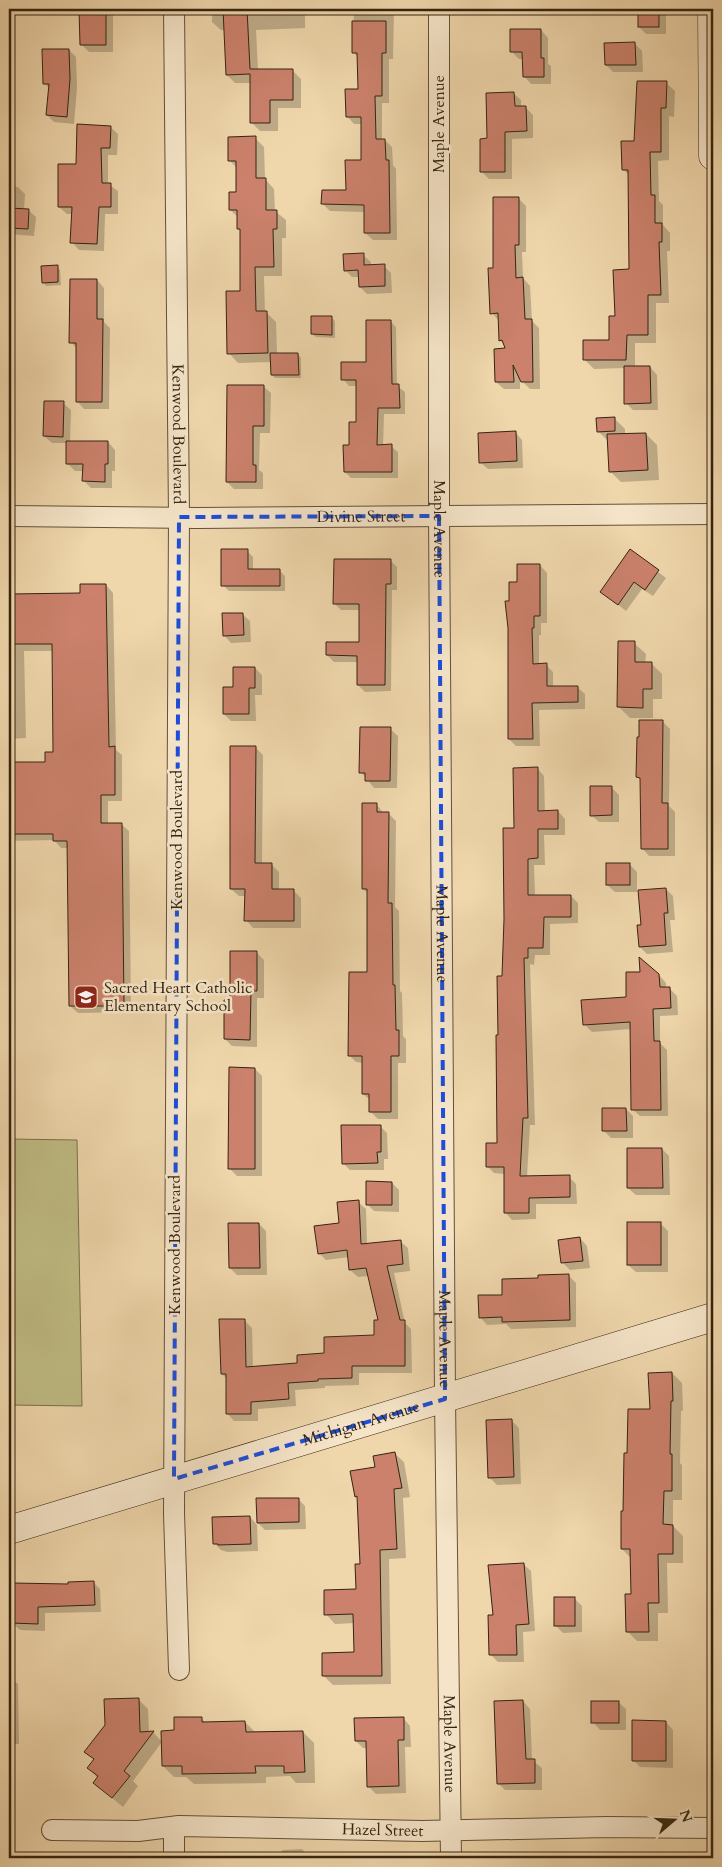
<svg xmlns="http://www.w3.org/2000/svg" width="722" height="1867" viewBox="0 0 722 1867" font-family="Cardo,serif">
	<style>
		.green { fill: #c0bc84; stroke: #7a704b }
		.shadow { fill: #0003 }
		.building { fill: #cb816c; stroke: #342412 }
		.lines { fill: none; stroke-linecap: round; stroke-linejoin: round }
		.street-casing { stroke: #635038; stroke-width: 22 }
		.secondary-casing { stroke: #342412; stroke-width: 29 }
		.street { stroke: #f5e4c8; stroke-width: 20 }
		.secondary { stroke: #f5e4c8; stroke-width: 28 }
		.marked { fill: none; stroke: #1d4ed8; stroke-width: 4; stroke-dasharray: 10 6; stroke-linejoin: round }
		.labels { text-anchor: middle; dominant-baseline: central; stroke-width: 5; stroke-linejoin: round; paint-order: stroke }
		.street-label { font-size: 16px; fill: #342412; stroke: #f5e4c8 }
		.poi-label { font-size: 16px; fill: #342412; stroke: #f5e4c8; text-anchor: start }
	</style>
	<rect width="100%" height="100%" fill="#efd6ab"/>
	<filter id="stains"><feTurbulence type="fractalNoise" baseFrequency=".004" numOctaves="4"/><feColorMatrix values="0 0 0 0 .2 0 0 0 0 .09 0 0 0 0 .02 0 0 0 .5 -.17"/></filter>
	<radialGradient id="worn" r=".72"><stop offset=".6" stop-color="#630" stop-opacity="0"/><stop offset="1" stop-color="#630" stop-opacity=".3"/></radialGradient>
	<polygon class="green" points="9,1139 77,1140 82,1406 9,1405"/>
	<g class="shadow">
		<polygon points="81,9 113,9 113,52 89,52 81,44"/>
		<polygon points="212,9 303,9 305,11 305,28 256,30 258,70 292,70 301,79 301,108 278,108 278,131 260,131 251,122 251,83 235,83 227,75 225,30 221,30 212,22"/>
		<polygon points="354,9 394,9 393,59 389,59 389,103 382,103 382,140 385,140 392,147 393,165 396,169 397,240 373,240 365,233 365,212 330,211 323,204 347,192 363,161 362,124 354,124 347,116 359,91 359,58 353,52"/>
		<polygon points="639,9 666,9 666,34 646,34 639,27"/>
		<polygon points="541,30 548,38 548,64 551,66 551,84 531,84 524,76 524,59 519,59 512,52"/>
		<polygon points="635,44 642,51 643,72 613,72 606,65"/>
		<polygon points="69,50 76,57 77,87 74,124 54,122 47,115 50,89 44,83"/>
		<polygon points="666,83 675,91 674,117 669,116 669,160 658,161 659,201 663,205 663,225 670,233 670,251 667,251 669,303 656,303 656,343 635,343 635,368 650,367 657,375 658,410 633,410 626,403 625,368 594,369 585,360 610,341 630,270 630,176 623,169"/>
		<polygon points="513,93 521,100 521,108 525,107 533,115 533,138 512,139 512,179 489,179 482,172 489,140"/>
		<polygon points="110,127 118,134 117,155 108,155 108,184 118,191 118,214 105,214 104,251 79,250 72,242 73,214 67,214 59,207 77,165"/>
		<polygon points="255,138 264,147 265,179 274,189 275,211 286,220 286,238 282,238 282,276 264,276 265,313 267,313 276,322 277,354 298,354 301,358 301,378 275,378 272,375 272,362 238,363 229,353 241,292 241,232 238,228 238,217 230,210 237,193 237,168 229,160"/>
		<polygon points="9,186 18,187 25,194 24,210 28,210 36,217 34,236 9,234"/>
		<polygon points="518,198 526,206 526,252 522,252 523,278 530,286 532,321 539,328 540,389 530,389 520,379 520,389 504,389 496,382 507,349 500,340 499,321 492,313 494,269"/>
		<polygon points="363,255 371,262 371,266 384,266 391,273 392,293 367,294 360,287 360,277 352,277 345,270"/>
		<polygon points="57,267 60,270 61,285 46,286 43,282"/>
		<polygon points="97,280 104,288 104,322 110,328 109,409 84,409 77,401 77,349 71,342"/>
		<polygon points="331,317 335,321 335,338 316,337 312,334"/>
		<polygon points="390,321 396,327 397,386 405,392 405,414 384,414 383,446 391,446 398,452 398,478 351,478 345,472 350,446 358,423 357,386 349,386 343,379 368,363"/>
		<polygon points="263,386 271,393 270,433 260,433 259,470 263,473 263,489 234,489 227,482"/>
		<polygon points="63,403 71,410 70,442 108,442 115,450 115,471 112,471 112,488 91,488 84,481 84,471 75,471 67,463 67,443 52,443 44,436"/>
		<polygon points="614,418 625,429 625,435 646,434 657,445 659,480 621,482 610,471 609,442 598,431"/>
		<polygon points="515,432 522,440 523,468 488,469 480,462"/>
		<polygon points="247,551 253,557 253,570 279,570 285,576 285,591 229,591 223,585"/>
		<polygon points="630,551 666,578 653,596 642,589 626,611 601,591"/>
		<polygon points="391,561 397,567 397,590 392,590 391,691 365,692 358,685 358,662 334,662 327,655 360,643 360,610 341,610 335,604"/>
		<polygon points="540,565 547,573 547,623 541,623 541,635 539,635 539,665 546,665 553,672 553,687 577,687 585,694 585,709 539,710 540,746 516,746 509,739 510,602 519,584"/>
		<polygon points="106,585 113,593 116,750 122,755 122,801 108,801 108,824 121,824 129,831 131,1012 78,1013 70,1006 68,848 61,848 54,840 9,841 9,763 46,763 54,753 53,651 24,651 26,738 9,739 9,595 81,594"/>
		<polygon points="242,614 250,621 251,642 231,643 224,635"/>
		<polygon points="634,643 646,654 645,663 651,663 662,674 662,699 653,699 653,718 630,718 619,707"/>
		<polygon points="255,668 262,675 262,695 255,695 256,721 231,721 224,714 234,688"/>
		<polygon points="663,722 670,729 669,806 675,812 675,856 649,856 642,848 642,781 638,777"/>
		<polygon points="390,729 398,736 397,788 374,788 361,772"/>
		<polygon points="256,748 263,755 262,864 271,864 279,872 279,890 294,891 301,898 301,928 253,928 246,920 246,896 239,896 231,889"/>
		<polygon points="537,768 544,776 545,812 558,811 565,819 565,835 544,835 545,865 534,865 535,896 571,896 578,903 578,923 550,924 550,955 535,955 534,965 530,964 535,1125 530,1125 527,1177 569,1177 576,1184 577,1204 536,1204 536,1219 512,1220 505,1212 505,1174 494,1173 487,1166 499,1145 499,1036 515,829"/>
		<polygon points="611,787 619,795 619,822 599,822 591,815"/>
		<polygon points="377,805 384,814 389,814 396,821 395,907 399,911 400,991 402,993 403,1036 406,1039 406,1063 398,1063 398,1119 378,1119 371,1112 371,1101 363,1094 363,1063 356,1062 349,1055 368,973 368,893 363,889"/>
		<polygon points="629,864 637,872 637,892 615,892 607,885"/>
		<polygon points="666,889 673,896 675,920 670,920 673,952 647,954 640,947 642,926"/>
		<polygon points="256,952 264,960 264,998 257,998 257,1047 232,1046 225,1039"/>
		<polygon points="659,975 666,983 666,989 670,989 677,996 678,1015 660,1016 660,1043 667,1050 668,1116 640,1116 632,1109 631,1029 592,1032 584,1024 627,998"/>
		<polygon points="255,1069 262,1076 262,1176 237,1176 229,1168"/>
		<polygon points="626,1109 633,1116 633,1138 611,1138 604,1131"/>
		<polygon points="380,1126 387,1133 388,1159 384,1159 384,1170 350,1170 343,1163"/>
		<polygon points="662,1149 669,1156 670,1195 636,1195 628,1188"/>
		<polygon points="392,1183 399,1190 399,1212 374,1211 367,1204"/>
		<polygon points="358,1202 366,1209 367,1245 400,1241 408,1248 410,1271 394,1273 405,1323 411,1329 412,1373 359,1373 359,1385 325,1386 325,1388 295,1390 296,1406 258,1409 258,1421 234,1421 227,1413 227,1379 222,1374 244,1320 252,1328 253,1368 299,1364 375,1336 379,1321 369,1276 358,1277 350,1270 349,1257 326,1260 319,1253"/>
		<polygon points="660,1223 668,1231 668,1272 636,1272 628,1265"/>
		<polygon points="259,1224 266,1231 267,1275 237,1275 230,1268"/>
		<polygon points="580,1238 587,1246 590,1268 570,1270 563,1263 559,1241"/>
		<polygon points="569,1276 576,1283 576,1327 511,1329 506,1324 487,1325 480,1317 503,1296 540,1280"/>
		<polygon points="672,1373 682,1383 683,1410 681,1411 680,1463 682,1465 682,1500 673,1500 673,1526 683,1536 683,1563 667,1563 668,1613 658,1613 658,1641 637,1641 627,1631 632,1596 631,1558 622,1549 629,1455"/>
		<polygon points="512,1421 519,1428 521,1484 497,1485 489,1477"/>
		<polygon points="394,1453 404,1462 410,1497 403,1498 406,1558 389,1559 391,1684 333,1685 324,1676 355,1653 355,1623 335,1624 326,1614 357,1590 361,1565 359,1499 356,1496 377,1468"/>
		<polygon points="298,1499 305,1506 306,1529 265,1530 258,1523"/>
		<polygon points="250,1517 257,1525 258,1551 227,1552 221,1550 214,1543"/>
		<polygon points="523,1564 531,1571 535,1631 523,1632 524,1662 498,1662 491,1655 494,1616"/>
		<polygon points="93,1582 100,1589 101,1612 45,1613 45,1631 20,1630 12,1623 12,1617 9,1618 9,1584 69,1585"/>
		<polygon points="574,1598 582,1606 582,1632 563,1633 555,1625"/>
		<polygon points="9,1677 18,1684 19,1744 11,1744 12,1754 9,1754"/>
		<polygon points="139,1700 148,1709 149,1733 153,1732 162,1742 133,1781 138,1786 123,1807 94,1783 98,1778 88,1768 94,1760 86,1751"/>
		<polygon points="523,1701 530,1709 532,1760 542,1768 542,1790 505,1790 498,1783"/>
		<polygon points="618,1702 626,1709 626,1730 600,1730 593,1722"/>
		<polygon points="201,1718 206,1723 245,1722 256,1733 303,1732 314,1743 315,1783 296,1783 290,1776 266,1777 266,1783 194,1784 186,1777 174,1777 163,1766 175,1732"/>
		<polygon points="403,1718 410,1726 411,1747 405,1747 406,1793 376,1794 369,1787 368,1748 363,1748 356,1741"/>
		<polygon points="666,1722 673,1730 673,1768 640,1767 633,1760"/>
		<polygon points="302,1849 310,1858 282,1858 282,1850"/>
	</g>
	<g class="building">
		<polygon points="79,9 106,9 106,45 80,45"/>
		<polygon points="223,9 247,9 250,69 293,69 293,100 270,100 270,123 250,123 250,74 226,75"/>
		<rect x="638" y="9" width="21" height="18"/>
		<polygon points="352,21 386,21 386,53 382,53 382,96 375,96 376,139 385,139 386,160 389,160 390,233 364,233 364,205 321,204 322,190 346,190 345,160 361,160 361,117 346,117 345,89 358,89 357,53 352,53"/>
		<polygon points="510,29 541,29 541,58 544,58 544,77 523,77 522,52 510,52"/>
		<polygon points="635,42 636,65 605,65 604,43"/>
		<polygon points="42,49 69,49 70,79 67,117 46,115 49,84 43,84"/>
		<polygon points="637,81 667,81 666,108 661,108 661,152 650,152 651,195 655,195 655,223 662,223 662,242 659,242 661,295 648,295 648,335 627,335 626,360 583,360 583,340 609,340 609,316 615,316 613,270 629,269 628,170 622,170 621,141 634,141"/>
		<polygon points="514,92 515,106 526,106 527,131 505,132 505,172 480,172 480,139 487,138 486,93"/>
		<polygon points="77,124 111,126 110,148 101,148 102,183 111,183 111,207 99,207 97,244 70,243 72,207 58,207 58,164 76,164"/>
		<polygon points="256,136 256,178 266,178 266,210 277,210 277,229 273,229 274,267 255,267 256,311 267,311 268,353 227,354 226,291 240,291 240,229 237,229 237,210 229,210 229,192 236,192 236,161 228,161 228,137"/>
		<polygon points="493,197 519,197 519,245 515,245 516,278 523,277 525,319 532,319 533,382 521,382 513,365 514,382 495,382 494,349 505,348 502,340 499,341 498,313 490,314 488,268 493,268"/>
		<polygon points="9,208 29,209 28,229 9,228"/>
		<polygon points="364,253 364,265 385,264 385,286 359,287 358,270 344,271 343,254"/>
		<polygon points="58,265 58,282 42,283 41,266"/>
		<polygon points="70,279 97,279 97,319 103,319 102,402 76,402 76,343 69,343"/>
		<polygon points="311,316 332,316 332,335 311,334"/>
		<polygon points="366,320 391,320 392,384 399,384 400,408 378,408 377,445 392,444 392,472 344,472 343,445 349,445 349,422 356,422 356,380 341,380 341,362 366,362"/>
		<polygon points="270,353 298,353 299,375 271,375"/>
		<polygon points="624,366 650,366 651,403 624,404"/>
		<polygon points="227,385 264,385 264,426 253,426 253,465 256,465 256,482 226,482"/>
		<polygon points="44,401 64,401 63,437 43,436"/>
		<polygon points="615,417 615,431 597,432 596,418"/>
		<polygon points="516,431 517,461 479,463 478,433"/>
		<polygon points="646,433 648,470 609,472 607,434"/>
		<polygon points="66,441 108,441 108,464 105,464 105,482 82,481 83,464 66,464"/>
		<polygon points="221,549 248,549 248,569 280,569 280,586 221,586"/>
		<polygon points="630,549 659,570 645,590 634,582 618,605 600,592"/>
		<polygon points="334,559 391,559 391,584 386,584 385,685 357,685 357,656 326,655 326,642 359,642 359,604 333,604"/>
		<polygon points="517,564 540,564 540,616 534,616 534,628 532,628 533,664 547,663 547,686 578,686 578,702 532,703 533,739 508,739 508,628 505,601 509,601 509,582 517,582"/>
		<polygon points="80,584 106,584 109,747 115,746 115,795 101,795 101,823 122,823 124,1006 69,1006 67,841 53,841 53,834 9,834 9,762 45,762 45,752 53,752 52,644 9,644 9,594 80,593"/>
		<polygon points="222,613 243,613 244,635 223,636"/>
		<polygon points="618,641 635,641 635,662 652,662 652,689 643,689 643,708 617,707"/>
		<polygon points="233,667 255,667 255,688 249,688 249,714 223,714 223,687 233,687"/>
		<polygon points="639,720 663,720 662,803 668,803 668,849 641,849 640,778 636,777 637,737 639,737"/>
		<polygon points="360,727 391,727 390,781 365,781 365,773 359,773"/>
		<polygon points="230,746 256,746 255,863 272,863 272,889 294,889 294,921 244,921 245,889 230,889"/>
		<polygon points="538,767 538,811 558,810 558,829 538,829 538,858 528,859 528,895 571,895 571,917 544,917 543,948 528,948 528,958 524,958 528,1118 523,1118 520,1176 570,1175 570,1197 529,1198 529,1213 504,1213 504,1167 486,1167 486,1143 497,1143 496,1035 498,1035 497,976 502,976 504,919 503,828 514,828 513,768"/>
		<polygon points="590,786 612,786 612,815 590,816"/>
		<polygon points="362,803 377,803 377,812 389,812 388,903 392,903 393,985 395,985 396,1030 399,1030 399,1056 391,1056 391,1112 369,1112 369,1094 362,1094 362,1056 348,1056 349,972 367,972 367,889 362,889"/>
		<rect x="606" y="863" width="24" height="22"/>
		<polygon points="666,888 668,913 664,913 666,945 639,947 637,925 641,925 638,890"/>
		<polygon points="230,951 257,951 257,991 251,991 250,1040 224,1039 224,1000 230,1000"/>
		<polygon points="639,957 659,974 660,987 670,987 671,1008 653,1009 654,1041 660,1041 661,1110 631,1110 630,1022 583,1025 581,1000 626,997 626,972 640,972"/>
		<polygon points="229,1067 255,1068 255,1169 228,1169"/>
		<polygon points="602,1108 626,1108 627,1131 602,1131"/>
		<polygon points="341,1125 381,1125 381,1152 377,1152 378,1163 342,1164"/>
		<polygon points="627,1148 662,1148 663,1188 627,1188"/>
		<polygon points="366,1181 392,1182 392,1205 366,1205"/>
		<polygon points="359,1200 361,1244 401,1240 403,1264 387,1266 400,1320 405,1320 405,1366 352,1366 352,1378 318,1379 318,1381 288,1383 289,1399 251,1402 251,1414 226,1414 226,1374 221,1374 219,1319 245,1319 246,1367 297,1363 297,1355 324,1353 324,1337 374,1335 374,1320 378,1320 366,1268 349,1270 347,1250 318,1254 314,1226 339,1223 337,1202"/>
		<rect x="627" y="1222" width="34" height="43"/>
		<polygon points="228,1223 259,1223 260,1268 229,1268"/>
		<polygon points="580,1237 583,1261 561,1263 558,1240"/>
		<polygon points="569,1274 570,1320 502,1322 502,1317 479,1318 478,1295 502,1295 502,1279 538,1278 538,1275"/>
		<polygon points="672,1372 673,1401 671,1401 670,1454 672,1454 672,1491 664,1491 663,1524 673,1525 673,1554 658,1554 659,1603 648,1603 649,1632 626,1632 625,1594 631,1594 630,1549 621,1549 621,1511 623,1511 624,1453 627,1453 628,1409 650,1409 648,1373"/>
		<polygon points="512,1419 514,1477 488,1478 486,1420"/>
		<polygon points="395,1452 402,1488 394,1489 397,1549 380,1550 382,1676 322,1676 322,1653 354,1652 353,1614 324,1615 324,1590 356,1589 355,1564 360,1564 357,1496 355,1497 350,1471 375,1467 373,1456"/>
		<polygon points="256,1498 299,1498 299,1522 257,1523"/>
		<polygon points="250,1516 251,1544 218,1545 218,1544 213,1544 212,1517"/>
		<polygon points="524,1563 529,1624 516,1625 517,1655 489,1655 488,1615 493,1615 488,1565"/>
		<polygon points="94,1581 95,1605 38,1607 38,1624 11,1623 12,1583 68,1584 68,1582"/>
		<rect x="554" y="1597" width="21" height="29"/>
		<polygon points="139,1698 140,1732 154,1731 124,1771 130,1776 112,1798 93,1783 98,1776 87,1768 94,1759 84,1752 105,1725 104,1699"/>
		<polygon points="523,1700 526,1759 535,1759 535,1783 497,1784 494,1701"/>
		<rect x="591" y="1701" width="28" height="22"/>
		<polygon points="174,1717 202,1717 202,1722 245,1721 246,1732 303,1731 305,1772 284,1773 284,1766 255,1766 256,1773 182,1774 182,1766 162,1766 161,1731 174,1730"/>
		<polygon points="404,1717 404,1740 398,1740 399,1786 367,1787 366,1741 355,1741 354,1718"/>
		<polygon points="632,1720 666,1721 666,1761 632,1761"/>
	</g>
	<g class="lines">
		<g class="street-casing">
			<g id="street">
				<path id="s1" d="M174,9l5,508 -5,996 5,157"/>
				<path id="s2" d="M439,9v507l6,883 6,459"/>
				<path id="s3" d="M9,516l188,2 516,-4"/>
				<polyline points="174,1827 174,1858"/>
				<path id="s4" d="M52,1830l86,1 41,-5 243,5 185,-4 106,1"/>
			</g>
		</g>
		<g class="secondary-casing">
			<g id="secondary">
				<polyline points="712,9 713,156"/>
				<path id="s5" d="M9,1530l704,-213"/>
			</g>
		</g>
		<use href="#street" class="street"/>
		<use href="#secondary" class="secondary"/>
	</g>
	<path class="marked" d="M439,516l6,883 -271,80 5,-962z"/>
	<defs>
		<g id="school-square" transform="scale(1.25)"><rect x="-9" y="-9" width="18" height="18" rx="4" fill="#8f2418" stroke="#f5e4c8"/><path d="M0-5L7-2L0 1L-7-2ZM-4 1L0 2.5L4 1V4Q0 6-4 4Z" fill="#fff"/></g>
	</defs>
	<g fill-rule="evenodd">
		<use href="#school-square" x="86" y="997"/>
	</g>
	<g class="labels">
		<g class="street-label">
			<text transform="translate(439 124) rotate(-90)">Maple Avenue</text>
			<text stroke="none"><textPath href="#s1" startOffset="425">Kenwood Boulevard</textPath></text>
			<text stroke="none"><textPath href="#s3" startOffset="352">Divine Street</textPath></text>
			<text stroke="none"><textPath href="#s2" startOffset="520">Maple Avenue</textPath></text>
			<text transform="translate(177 840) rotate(-90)">Kenwood Boulevard</text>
			<text stroke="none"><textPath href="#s2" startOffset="925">Maple Avenue</textPath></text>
			<text transform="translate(175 1245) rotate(-90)">Kenwood Boulevard</text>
			<text stroke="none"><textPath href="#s2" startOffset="1330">Maple Avenue</textPath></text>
			<text stroke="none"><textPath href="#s5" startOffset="368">Michigan Avenue</textPath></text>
			<text stroke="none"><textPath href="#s2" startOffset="1735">Maple Avenue</textPath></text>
			<text stroke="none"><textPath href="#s4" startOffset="331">Hazel Street</textPath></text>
		</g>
		<g class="poi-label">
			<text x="104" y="988">Sacred Heart Catholic<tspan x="104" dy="18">Elementary School</tspan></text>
		</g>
	</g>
	<rect width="722" height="1867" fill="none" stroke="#efd6ab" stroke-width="30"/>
	<rect x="10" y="10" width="702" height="1847" fill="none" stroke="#342412" stroke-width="2.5"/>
	<rect x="15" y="15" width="692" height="1837" fill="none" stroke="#342412"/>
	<g transform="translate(674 1820) rotate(71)" stroke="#f5e4c8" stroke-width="4" paint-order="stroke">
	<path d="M0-4L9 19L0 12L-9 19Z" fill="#342412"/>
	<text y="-8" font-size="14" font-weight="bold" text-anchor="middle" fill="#342412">N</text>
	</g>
	<rect width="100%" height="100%" filter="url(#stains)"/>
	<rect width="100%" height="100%" fill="url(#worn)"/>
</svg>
